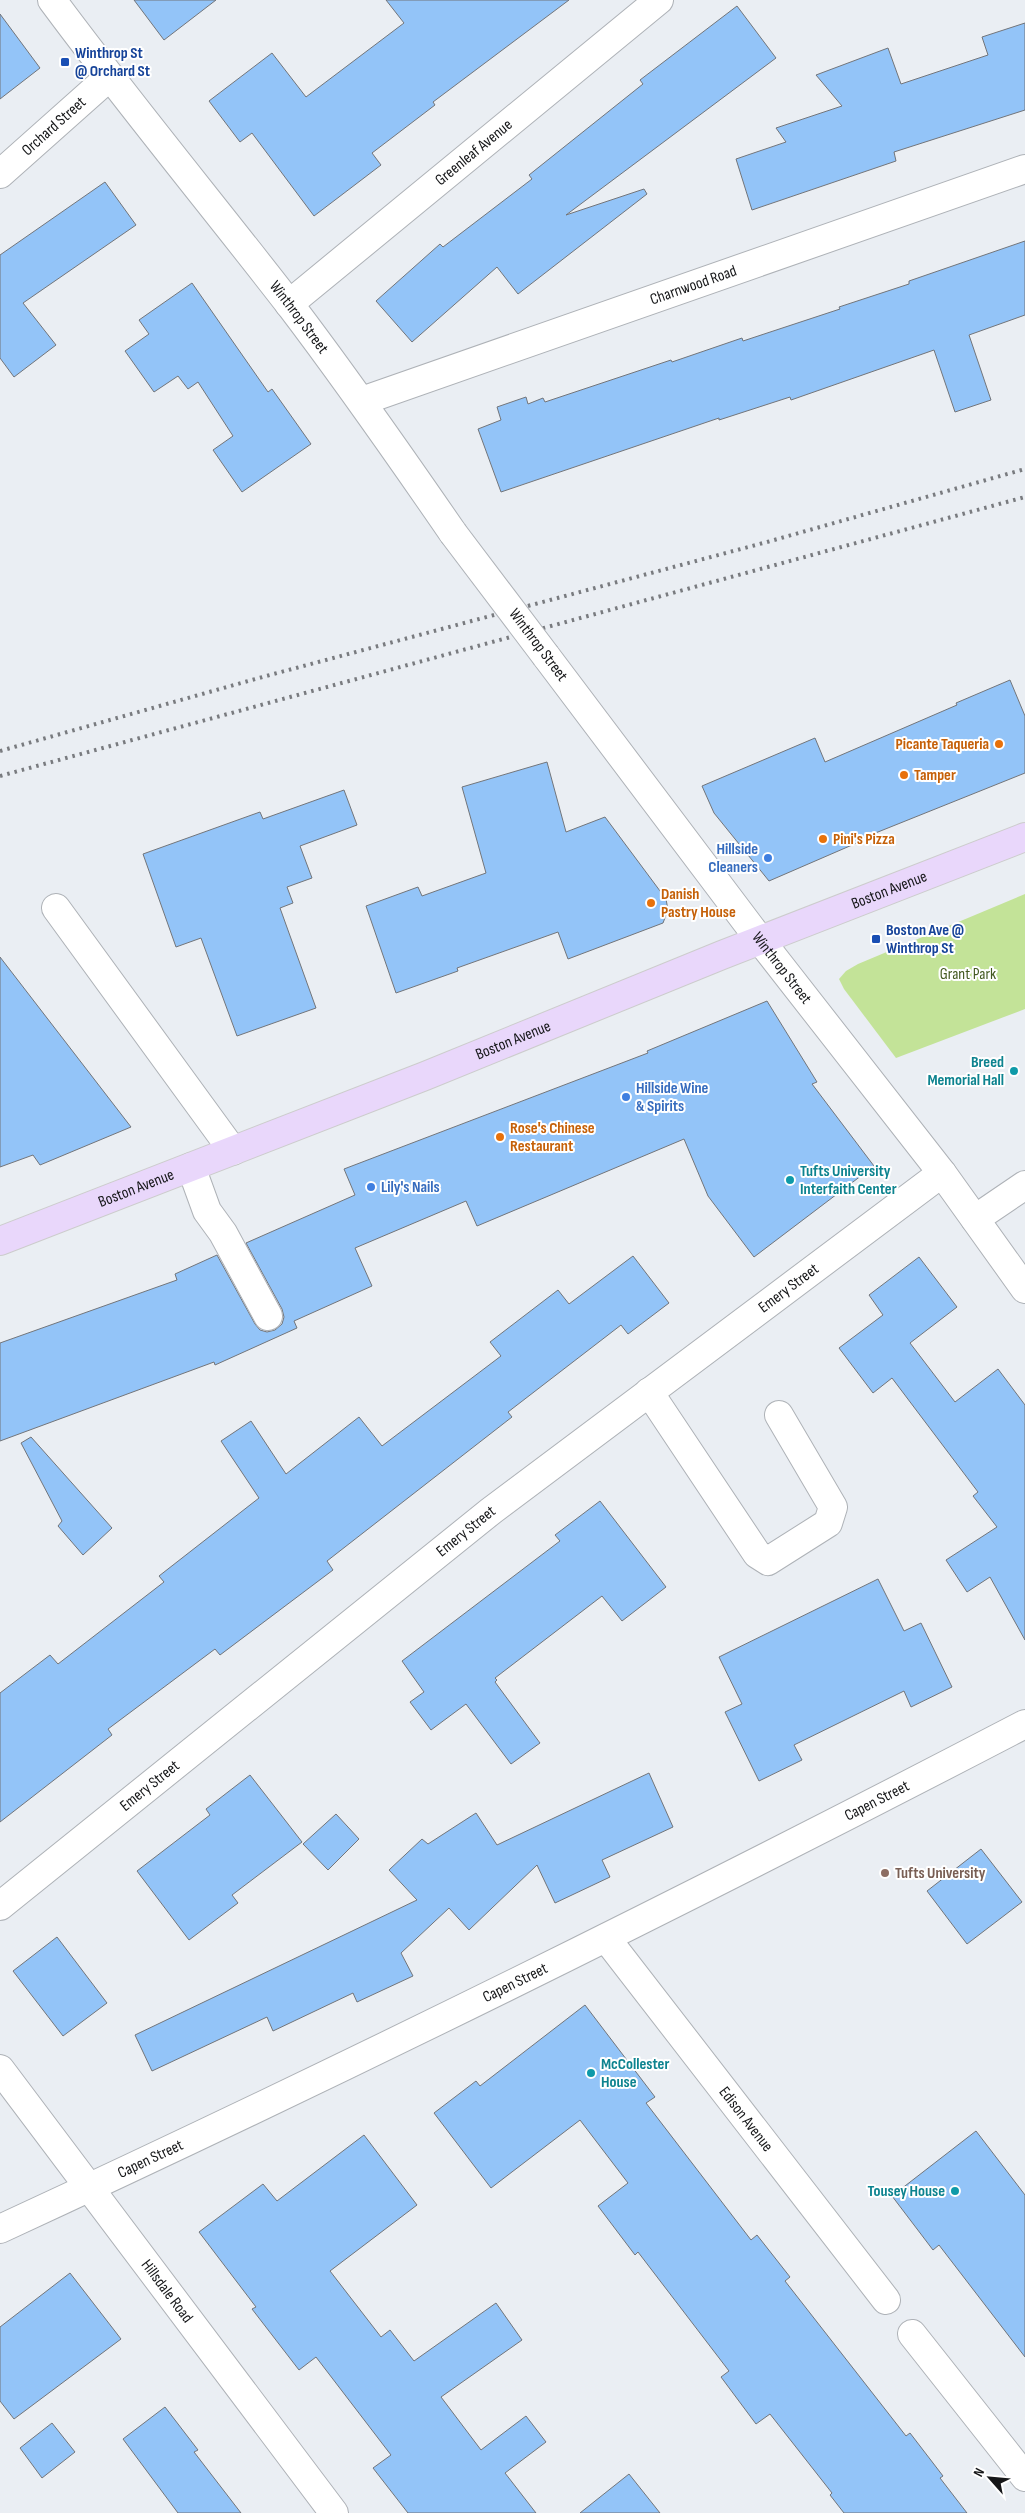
<svg xmlns="http://www.w3.org/2000/svg" width="1025" height="2513" viewBox="0 0 1025 2513" font-family="'Sofia Sans Condensed',sans-serif">
	<style>
		.green { fill: #c3e398 }
		.building { fill: #93c4f8; stroke: #72757a }
		.lines { fill: none; stroke-linecap: round; stroke-linejoin: round }
		.minor-casing { stroke: #aeb2b7; stroke-width: 30 }
		.major-casing { stroke: #ccc; stroke-width: 30 }
		.minor { stroke: #fff; stroke-width: 28 }
		.major { stroke: #e9d7fb; stroke-width: 28 }
		.rail { stroke: #797b7f; stroke-width: 4; stroke-dasharray: 2.5 5; stroke-linecap: butt }
		.minor-bridge-casing { stroke: #aeb2b7; stroke-width: 30; stroke-linecap: butt }
		.minor-bridge { stroke: #fff; stroke-width: 28 }
		.transit-dot { fill: #1a4fb4; stroke: #fff; stroke-width: 2 }
		.food-dot { fill: #e8710a; stroke: #fff; stroke-width: 2 }
		.shop-dot { fill: #3f7fe0; stroke: #fff; stroke-width: 2 }
		.culture-dot { fill: #0f9aa8; stroke: #fff; stroke-width: 2 }
		.education-dot { fill: #8d6e63; stroke: #fff; stroke-width: 2 }
		.labels { text-anchor: middle; dominant-baseline: central; stroke-width: 4; stroke-linejoin: round; paint-order: stroke }
		.transit-label { font-size: 16px; font-weight: bold; fill: #164399; stroke: #fff; text-anchor: start }
		.street-label { font-size: 16px; fill: #151618; stroke: #fff }
		.food-label { font-size: 16px; font-weight: bold; fill: #c56008; stroke: #fff; text-anchor: start }
		.shop-label { font-size: 16px; font-weight: bold; fill: #366cbe; stroke: #fff; text-anchor: start }
		.park-label { font-size: 16px; fill: #435920; stroke: #fff }
		.culture-label { font-size: 16px; font-weight: bold; fill: #0d838f; stroke: #fff; text-anchor: end }
		.education-label { font-size: 16px; font-weight: bold; fill: #785e54; stroke: #fff; text-anchor: start }
	</style>
	<rect width="100%" height="100%" fill="#eaeef3"/>
	<polygon class="green" points="1025,894 1025,1009 896,1058 844,989 839,979 846,971 858,964"/>
	<g class="building">
		<polygon points="134,0 216,0 164,40"/>
		<polygon points="386,0 569,0 433,102 435,105 372,153 381,165 314,216 252,133 240,142 209,101 272,53 306,97 404,23"/>
		<polygon points="737,6 776,58 566,215 644,189 647,194 518,294 497,267 412,342 376,301 440,244 443,247 532,179 529,175 643,84 640,80"/>
		<polygon points="0,14 40,68 0,99"/>
		<polygon points="1025,23 1025,110 894,152 896,161 752,210 736,159 786,142 776,128 842,106 816,75 888,48 901,84 988,55 982,37"/>
		<polygon points="105,182 136,225 23,303 56,345 14,377 0,358 0,255"/>
		<polygon points="1025,241 1025,315 969,335 991,400 955,412 934,350 791,400 790,397 719,420 719,418 501,492 478,429 501,420 497,407 526,397 528,404 543,398 545,402 671,360 672,362 742,338 743,341 840,309 839,307 909,284 909,281"/>
		<polygon points="192,283 268,392 272,389 311,444 242,492 213,450 233,436 198,382 188,389 178,376 154,392 125,351 149,334 139,320"/>
		<polygon points="1010,680 1025,716 1025,773 858,840 859,842 769,881 714,813 702,786 815,738 825,762 957,705 956,703"/>
		<polygon points="547,762 566,832 605,817 666,899 668,910 663,923 568,959 558,932 457,968 458,971 396,993 366,906 418,887 422,896 486,873 462,787"/>
		<polygon points="344,790 357,825 300,846 312,878 287,887 293,903 280,908 316,1008 237,1036 201,938 176,947 143,854 260,812 263,819"/>
		<polygon points="0,957 131,1127 40,1165 33,1155 0,1167"/>
		<polygon points="767,1001 817,1082 812,1084 874,1166 754,1257 708,1196 684,1139 477,1226 466,1201 355,1248 372,1286 294,1321 297,1328 215,1365 214,1362 0,1441 0,1343 177,1280 175,1274 217,1255 255,1324 260,1330 267,1332 275,1330 282,1324 284,1317 282,1309 246,1243 355,1195 344,1169 648,1053 647,1051"/>
		<polygon points="633,1256 669,1303 628,1334 621,1325 508,1412 512,1417 327,1561 333,1570 220,1655 215,1649 108,1729 112,1735 0,1822 0,1693 50,1655 58,1664 164,1582 159,1576 259,1498 221,1441 251,1421 286,1474 359,1417 382,1446 501,1356 490,1342 558,1290 569,1304"/>
		<polygon points="919,1257 957,1307 910,1343 955,1402 998,1369 1025,1405 1025,1640 990,1577 967,1592 946,1560 997,1527 973,1496 978,1492 892,1378 873,1393 839,1348 883,1315 869,1295"/>
		<polygon points="31,1437 112,1528 83,1555 58,1526 62,1521 21,1443"/>
		<polygon points="600,1501 666,1587 622,1621 602,1596 495,1678 497,1680 495,1682 540,1743 511,1764 466,1704 431,1730 410,1702 424,1692 402,1661 560,1541 555,1535"/>
		<polygon points="878,1579 904,1631 921,1623 952,1687 911,1707 904,1691 794,1745 802,1760 759,1781 725,1712 742,1704 719,1657"/>
		<polygon points="649,1773 673,1827 602,1860 610,1877 555,1903 537,1865 469,1930 449,1908 401,1953 413,1976 357,2002 353,1993 273,2031 267,2017 152,2071 135,2035 417,1900 389,1870 422,1839 428,1844 476,1813 497,1845"/>
		<polygon points="250,1775 302,1842 232,1895 238,1903 189,1940 137,1871 210,1815 206,1809"/>
		<polygon points="336,1814 359,1839 328,1870 303,1844"/>
		<polygon points="981,1849 1022,1902 967,1944 927,1891"/>
		<polygon points="57,1937 107,2003 63,2036 13,1971"/>
		<polygon points="585,2005 655,2097 646,2103 751,2240 757,2235 790,2277 785,2281 906,2436 910,2433 943,2476 940,2478 967,2513 844,2513 830,2495 832,2493 770,2414 756,2424 721,2377 729,2371 638,2252 635,2255 598,2206 628,2183 580,2120 491,2188 434,2113 476,2081 480,2086"/>
		<polygon points="976,2131 1025,2195 1025,2357 939,2245 933,2250 892,2196"/>
		<polygon points="364,2135 417,2205 330,2271 381,2337 390,2330 414,2361 496,2303 522,2340 441,2397 481,2450 526,2416 546,2442 505,2473 536,2513 408,2513 373,2468 391,2455 316,2357 299,2370 252,2309 256,2307 199,2232 263,2184 277,2201"/>
		<polygon points="70,2273 121,2339 14,2419 0,2401 0,2327"/>
		<polygon points="165,2407 198,2450 194,2452 241,2513 178,2513 123,2439"/>
		<polygon points="52,2423 75,2452 42,2478 20,2448"/>
		<polygon points="629,2474 660,2513 580,2513"/>
	</g>
	<g class="lines">
		<g class="minor-casing">
			<g id="minor">
				<path id="s1" d="M52,0c77,104 159,203 238,305 57,75 110,151 163,228"/>
				<path id="s2" d="M0,174l109,-97"/>
				<path id="s3" d="M289,304l370,-304"/>
				<path id="s4" d="M362,401l663,-232"/>
				<path id="s5" d="M546,656l214,284 182,233 83,116"/>
				<polyline points="56,908 233,1151"/>
				<polyline points="191,1167 207,1211 223,1233 268,1316"/>
				<polyline points="975,1219 1025,1185"/>
				<polyline points="649,1392 757,1554 768,1561 828,1523 833,1507 779,1415"/>
				<path id="s6" d="M0,1906l491,-395 451,-338"/>
				<path id="s7" d="M606,1938l280,362"/>
				<path id="s8" d="M0,2069l334,444"/>
				<path id="s9" d="M0,2229c346,-160 687,-329 1025,-505"/>
				<polyline points="912,2334 1025,2477"/>
			</g>
		</g>
		<g class="major-casing">
			<g id="major">
				<path id="s10" d="M0,1241l425,-165 297,-121 303,-118"/>
			</g>
		</g>
		<use href="#minor" class="minor"/>
		<use href="#major" class="major"/>
		<g class="rail">
			<polyline points="0,751 266,676 767,542 1025,469"/>
			<polyline points="0,776 1025,497"/>
		</g>
		<g class="minor-bridge-casing">
			<polyline id="minor-bridge" points="453,533 546,656"/>
		</g>
		<use href="#minor-bridge" class="minor-bridge"/>
	</g>
	<g class="transit-dot">
		<rect x="60" y="57" width="10" height="10" rx="2.5"/>
		<rect x="871" y="934" width="10" height="10" rx="2.5"/>
	</g>
	<g class="food-dot">
		<circle cx="999" cy="744" r="5"/>
		<circle cx="904" cy="775" r="5"/>
		<circle cx="823" cy="839" r="5"/>
		<circle cx="651" cy="903" r="5"/>
		<circle cx="500" cy="1137" r="5"/>
	</g>
	<g class="shop-dot">
		<circle cx="768" cy="858" r="5"/>
		<circle cx="626" cy="1097" r="5"/>
		<circle cx="371" cy="1187" r="5"/>
	</g>
	<g class="culture-dot">
		<circle cx="1014" cy="1071" r="5"/>
		<circle cx="790" cy="1180" r="5"/>
		<circle cx="591" cy="2073" r="5"/>
		<circle cx="955" cy="2191" r="5"/>
	</g>
	<circle class="education-dot" cx="885" cy="1873" r="5"/>
	<g class="labels">
		<g class="transit-label">
			<text x="75" y="53">Winthrop St<tspan x="75" dy="18">@ Orchard St</tspan></text>
			<text x="886" y="930">Boston Ave @<tspan x="886" dy="18">Winthrop St</tspan></text>
		</g>
		<g class="street-label">
			<text stroke="none"><textPath href="#s2" startOffset="72">Orchard Street</textPath></text>
			<text stroke="none"><textPath href="#s3" startOffset="239">Greenleaf Avenue</textPath></text>
			<text stroke="none"><textPath href="#s4" startOffset="351">Charnwood Road</textPath></text>
			<text stroke="none"><textPath href="#s1" startOffset="402">Winthrop Street</textPath></text>
			<text transform="translate(538 645) rotate(53)">Winthrop Street</text>
			<text stroke="none"><textPath href="#s10" startOffset="956">Boston Avenue</textPath></text>
			<text stroke="none"><textPath href="#s5" startOffset="391">Winthrop Street</textPath></text>
			<text stroke="none"><textPath href="#s10" startOffset="551">Boston Avenue</textPath></text>
			<text stroke="none"><textPath href="#s10" startOffset="146">Boston Avenue</textPath></text>
			<text stroke="none"><textPath href="#s6" startOffset="1002">Emery Street</textPath></text>
			<text stroke="none"><textPath href="#s6" startOffset="598">Emery Street</textPath></text>
			<text stroke="none"><textPath href="#s6" startOffset="192">Emery Street</textPath></text>
			<text stroke="none"><textPath href="#s9" startOffset="976">Capen Street</textPath></text>
			<text stroke="none"><textPath href="#s9" startOffset="571">Capen Street</textPath></text>
			<text stroke="none"><textPath href="#s7" startOffset="229">Edison Avenue</textPath></text>
			<text stroke="none"><textPath href="#s9" startOffset="166">Capen Street</textPath></text>
			<text stroke="none"><textPath href="#s8" startOffset="278">Hillsdale Road</textPath></text>
		</g>
		<g class="food-label">
			<text x="989" y="744" text-anchor="end">Picante Taqueria</text>
			<text x="914" y="775">Tamper</text>
			<text x="833" y="839">Pini's Pizza</text>
			<text x="661" y="894">Danish<tspan x="661" dy="18">Pastry House</tspan></text>
			<text x="510" y="1128">Rose's Chinese<tspan x="510" dy="18">Restaurant</tspan></text>
		</g>
		<g class="shop-label">
			<text x="758" y="849" text-anchor="end">Hillside<tspan x="758" dy="18">Cleaners</tspan></text>
			<text x="636" y="1088">Hillside Wine<tspan x="636" dy="18">&amp; Spirits</tspan></text>
			<text x="381" y="1187">Lily's Nails</text>
		</g>
		<g class="park-label">
			<text x="968" y="974">Grant Park</text>
		</g>
		<g class="culture-label">
			<text x="1004" y="1062">Breed<tspan x="1004" dy="18">Memorial Hall</tspan></text>
			<text x="800" y="1171" text-anchor="start">Tufts University<tspan x="800" dy="18">Interfaith Center</tspan></text>
			<text x="601" y="2064" text-anchor="start">McCollester<tspan x="601" dy="18">House</tspan></text>
			<text x="945" y="2191">Tousey House</text>
		</g>
		<g class="education-label">
			<text x="895" y="1873">Tufts University</text>
		</g>
	</g>
	<g transform="translate(990 2478) rotate(297)" stroke="#ffffff" stroke-width="4" paint-order="stroke">
	<path d="M0-4L9 19L0 12L-9 19Z" fill="#151618"/>
	<text y="-8" font-size="14" font-weight="bold" text-anchor="middle" fill="#151618">N</text>
	</g>
</svg>
